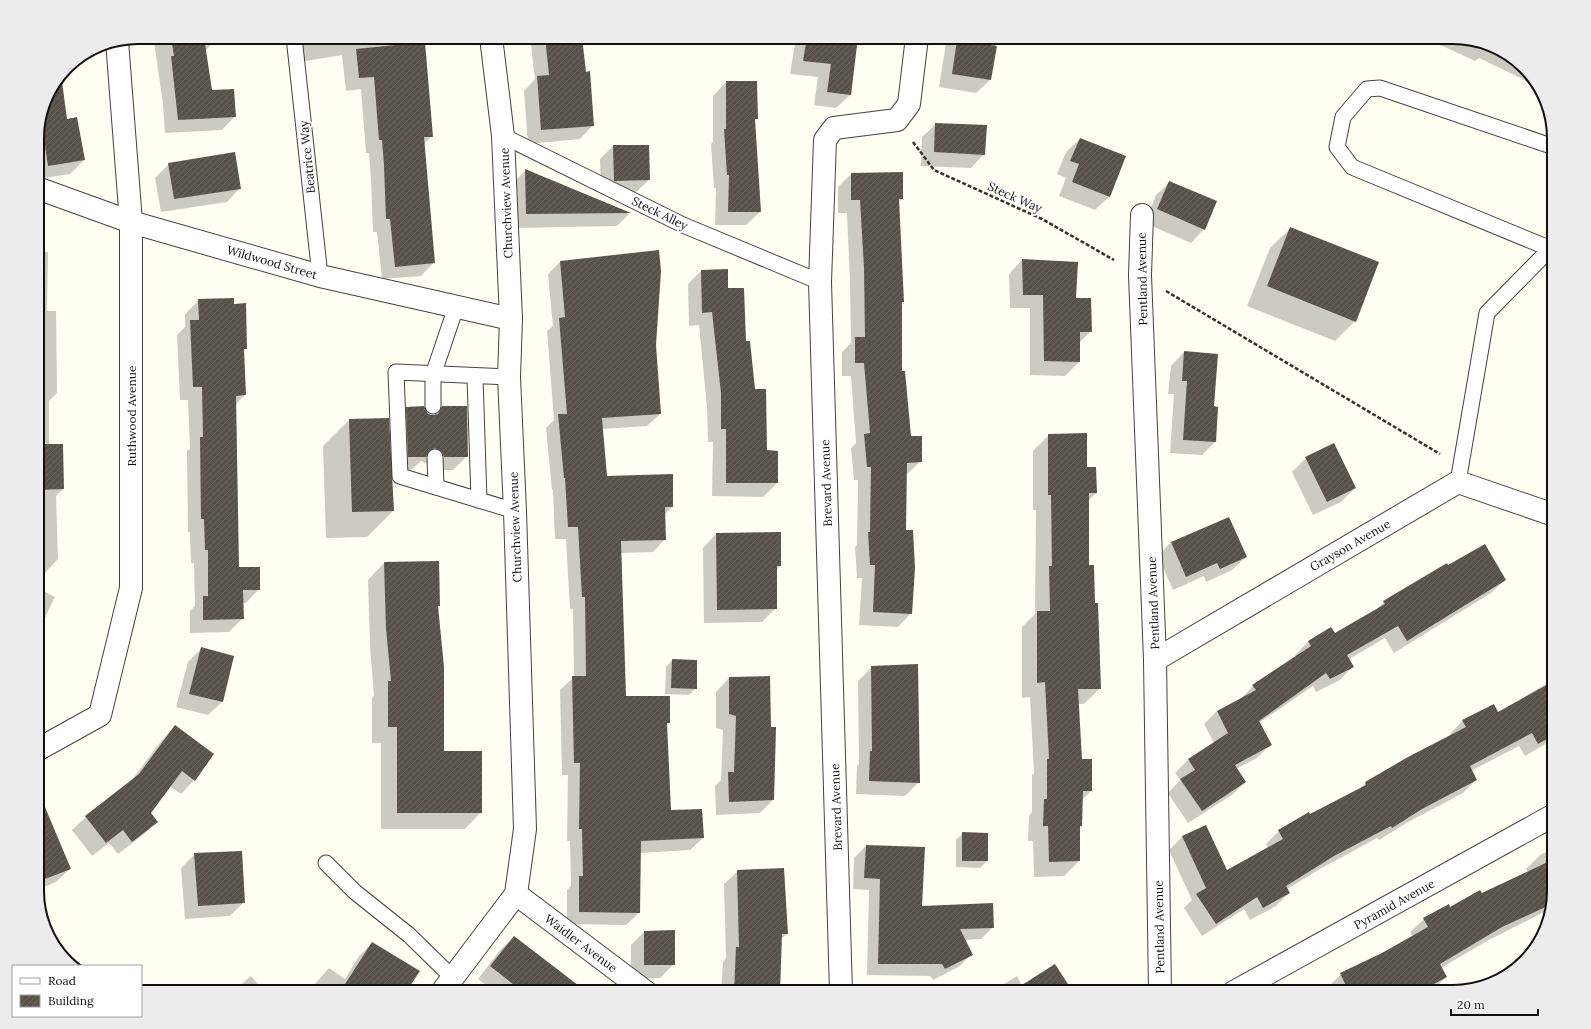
<svg xmlns="http://www.w3.org/2000/svg" width="1591" height="1029" viewBox="0 0 1591 1029" font-family="Lora,serif">
	<style>
		.shadow { fill: #0003 }
		.building { fill: url(#building-hatch) }
		.lines { fill: none; stroke-linecap: round; stroke-linejoin: round }
		.service-casing { stroke: #434343; stroke-width: 17 }
		.minor-casing { stroke: #434343; stroke-width: 24 }
		.tertiary-casing { stroke: #434343; stroke-width: 24 }
		.path { stroke: #323232; stroke-width: 2.5; stroke-dasharray: 4 2; stroke-linecap: butt }
		.service { stroke: #fff; stroke-width: 15 }
		.minor { stroke: #fff; stroke-width: 22 }
		.tertiary { stroke: #fff; stroke-width: 22 }
		.labels { text-anchor: middle; dominant-baseline: central; stroke-width: 4; stroke-linejoin: round; paint-order: stroke }
		.street-label { font-size: 12px; fill: #101010; stroke: #fff }
		.rim { fill: none; stroke: #101010; stroke-width: 2 }
	</style>
	<defs>
		<pattern id="building-hatch" width="6" height="6" patternUnits="userSpaceOnUse"><rect width="6" height="6" fill="#59524b"/><path d="M-1 1l2-2M0 6l6-6M5 7l2-2" fill="none" stroke="#6c6661"/></pattern>
	</defs>
	<rect width="100%" height="100%" fill="#fffef2"/>
	<g class="shadow">
		<polygon points="151,37 219,37 205,51 211,91 235,116 222,130 165,133 163,104 154,42 152,42"/>
		<polygon points="296,37 413,37 432,136 424,144 434,262 421,276 382,279 377,232 373,232 371,179 369,153 366,153 361,89 346,91 342,55 300,62"/>
		<polygon points="530,37 581,37 593,125 580,139 528,144 524,91 535,79"/>
		<polygon points="801,37 857,37 850,95 836,108 814,105 818,77 790,74 795,44"/>
		<polygon points="947,37 997,37 990,80 976,93 939,87"/>
		<polygon points="1423,37 1453,37 1509,54 1539,87 1479,58 1475,61"/>
		<polygon points="726,82 757,118 754,121 760,212 746,225 715,225 716,188 714,188 711,144 713,142 713,96"/>
		<polygon points="47,94 66,120 84,160 70,174 37,179 37,132"/>
		<polygon points="936,124 984,154 971,168 921,166 922,137"/>
		<polygon points="1080,139 1125,157 1109,197 1095,210 1059,196 1066,178 1057,174 1066,152"/>
		<polygon points="613,146 649,180 635,193 601,194 600,159"/>
		<polygon points="169,164 240,188 227,202 161,212 155,178"/>
		<polygon points="526,170 629,214 617,226 513,228 512,184"/>
		<polygon points="851,174 902,199 898,202 903,302 901,304 901,372 910,437 921,461 906,475 905,531 911,613 898,627 859,625 862,578 857,578 855,547 857,545 858,480 854,480 851,448 856,443 851,376 842,376 842,352 851,343 850,282 847,213 838,213 838,187"/>
		<polygon points="1170,182 1204,229 1191,243 1145,223 1156,195"/>
		<polygon points="1291,228 1355,321 1335,341 1247,306 1270,248"/>
		<polygon points="658,251 655,345 660,414 647,426 602,429 607,477 672,507 665,514 665,539 653,552 621,553 625,697 669,723 666,725 670,812 703,838 690,850 640,853 639,913 626,925 567,924 567,890 571,886 570,841 567,841 568,775 562,775 560,690 574,677 573,609 570,609 566,539 555,539 553,490 552,490 546,428 554,420 547,331 553,326 548,274 560,262"/>
		<polygon points="37,252 48,252 47,311 56,311 57,393 49,401 49,445 63,489 56,496 58,559 45,573 37,573"/>
		<polygon points="1022,260 1075,299 1091,331 1079,343 1079,362 1065,376 1030,375 1030,308 1010,308 1009,274"/>
		<polygon points="701,271 727,290 745,342 766,451 777,452 777,483 763,497 712,496 713,442 708,442 707,407 699,325 689,326 688,284"/>
		<polygon points="199,300 233,305 246,349 243,351 245,395 236,404 238,568 259,589 246,603 243,603 243,618 229,632 190,633 190,611 195,606 194,563 191,563 190,532 188,532 187,451 190,449 188,400 180,400 177,335 185,327 185,314"/>
		<polygon points="1184,352 1213,407 1215,442 1202,455 1170,453 1174,394 1168,394 1171,366"/>
		<polygon points="442,407 467,456 453,470 431,470 429,465 421,461 411,470 395,470 393,421 407,408 434,416"/>
		<polygon points="349,420 393,511 367,537 326,538 323,446"/>
		<polygon points="1049,435 1086,468 1096,493 1088,501 1088,566 1094,604 1100,688 1084,704 1078,704 1081,760 1091,791 1082,800 1081,826 1079,828 1079,861 1064,876 1034,877 1033,841 1028,841 1029,816 1032,812 1032,775 1034,773 1030,697 1022,698 1022,627 1035,614 1036,510 1033,510 1033,451"/>
		<polygon points="1306,458 1355,488 1341,502 1313,515 1292,472"/>
		<polygon points="716,534 780,566 776,570 776,608 762,622 704,623 703,548"/>
		<polygon points="1171,542 1246,557 1232,570 1206,582 1204,576 1173,590 1158,556"/>
		<polygon points="384,563 439,606 437,607 443,752 481,812 465,829 381,829 381,743 372,743 372,698 374,695 370,646 368,580"/>
		<polygon points="1448,567 1505,580 1491,593 1394,653 1385,638 1349,659 1353,666 1340,680 1316,692 1313,686 1259,723 1270,745 1257,758 1236,769 1245,782 1232,795 1188,823 1168,793 1180,780 1175,773 1188,760 1214,743 1204,724 1217,711 1240,700 1253,686 1296,657 1295,655 1308,642 1331,628 1334,634 1376,610 1384,602"/>
		<polygon points="37,588 55,597 37,634"/>
		<polygon points="201,649 222,702 208,715 176,707 188,662"/>
		<polygon points="672,660 696,688 689,695 665,694 666,667"/>
		<polygon points="872,667 919,782 905,796 856,794 857,766 859,764 858,681"/>
		<polygon points="729,678 773,800 760,813 716,815 715,786 721,780 723,730 716,728 716,692"/>
		<polygon points="1554,679 1554,739 1525,756 1519,746 1471,771 1476,780 1463,793 1408,822 1379,840 1377,838 1320,869 1287,889 1289,893 1276,906 1250,920 1244,909 1202,936 1184,908 1192,900 1169,850 1182,837 1206,826 1227,871 1268,848 1266,844 1279,831 1309,814 1310,815 1359,789 1366,783 1451,736 1450,734 1463,720 1497,713"/>
		<polygon points="175,726 194,780 181,794 170,786 150,813 157,822 143,835 118,854 109,843 92,856 72,830 86,817 131,781 162,740"/>
		<polygon points="37,830 70,869 56,882 37,890"/>
		<polygon points="963,833 987,861 980,868 956,867 956,840"/>
		<polygon points="866,846 921,908 993,927 981,939 964,940 971,954 960,966 933,980 930,976 867,975 869,890 853,889 854,858"/>
		<polygon points="1554,848 1554,891 1548,910 1487,941 1441,968 1446,977 1432,991 1429,992 1318,992 1327,988 1341,974 1383,954 1413,937 1410,932 1424,919 1528,872 1526,869 1540,855"/>
		<polygon points="195,854 244,902 230,916 185,919 181,868"/>
		<polygon points="738,871 787,934 781,939 779,990 786,990 786,992 721,992 723,962 726,958 724,884"/>
		<polygon points="644,932 674,964 660,978 631,979 631,945"/>
		<polygon points="514,937 576,992 482,992 487,986 478,979 501,949"/>
		<polygon points="372,943 405,992 308,992 329,968 345,979 359,956"/>
		<polygon points="251,976 265,992 232,992"/>
		<polygon points="1017,976 1022,986 1072,992 991,992"/>
	</g>
	<g class="building">
		<polygon points="171,37 204,37 212,90 234,89 236,117 178,120 171,56 174,56"/>
		<polygon points="545,37 582,37 586,72 590,71 594,126 541,130 537,76 549,75"/>
		<polygon points="807,37 858,37 851,95 827,92 831,64 803,61"/>
		<polygon points="957,40 997,46 991,80 952,74"/>
		<polygon points="425,42 433,137 424,137 435,263 395,267 390,219 386,219 384,166 382,140 379,140 374,77 359,78 356,49"/>
		<polygon points="61,74 67,119 77,117 85,160 48,166 41,118 47,94"/>
		<polygon points="726,81 757,81 758,119 755,119 761,212 728,212 729,175 727,175 724,129 726,129"/>
		<polygon points="935,123 987,125 985,155 934,152"/>
		<polygon points="1080,138 1126,156 1110,197 1072,182 1079,164 1070,161"/>
		<polygon points="613,145 649,145 650,180 614,181"/>
		<polygon points="235,152 241,189 174,199 168,163"/>
		<polygon points="525,169 631,213 526,214"/>
		<polygon points="903,172 903,199 899,199 904,302 902,302 902,371 905,371 911,436 922,436 922,462 907,463 906,530 913,530 915,568 912,614 873,612 875,565 870,565 868,532 870,532 871,467 867,467 864,434 870,433 864,363 855,363 855,337 865,337 864,268 860,200 851,200 851,173"/>
		<polygon points="1169,181 1217,201 1205,230 1157,209"/>
		<polygon points="1290,227 1379,262 1356,322 1267,286"/>
		<polygon points="659,250 661,271 656,345 661,414 602,418 607,476 673,474 673,507 665,507 666,540 621,541 626,696 670,696 670,723 667,723 671,810 702,809 704,838 641,841 640,913 579,912 579,876 583,876 582,829 579,829 580,763 574,763 572,676 586,676 585,597 582,597 578,527 568,527 565,478 564,478 558,414 567,414 559,318 565,317 560,261"/>
		<polygon points="1022,259 1078,262 1076,298 1091,298 1092,332 1080,332 1080,362 1044,361 1043,295 1023,295"/>
		<polygon points="728,269 728,288 744,288 746,341 750,341 755,389 766,389 767,450 778,451 778,483 726,483 726,429 721,429 721,393 712,312 702,313 701,270"/>
		<polygon points="234,298 234,304 246,303 247,349 244,349 246,395 236,396 239,567 260,567 260,590 243,590 244,619 203,620 203,596 208,596 208,550 205,550 204,519 201,519 200,437 203,437 202,387 193,387 190,320 199,320 198,299"/>
		<polygon points="1184,351 1218,354 1214,406 1218,407 1216,442 1183,440 1187,381 1182,381"/>
		<polygon points="424,406 428,414 433,415 438,414 442,406 467,406 468,457 444,457 442,452 435,448 430,450 426,457 408,457 406,407"/>
		<polygon points="389,418 394,511 352,512 349,419"/>
		<polygon points="1087,433 1087,467 1096,467 1097,493 1089,493 1089,565 1094,565 1095,603 1098,603 1101,689 1078,689 1082,759 1092,759 1092,791 1083,791 1082,826 1080,826 1080,861 1049,862 1048,826 1043,826 1044,799 1047,799 1047,759 1049,759 1045,682 1037,683 1037,611 1050,611 1049,566 1052,566 1051,495 1048,495 1048,434"/>
		<polygon points="1334,443 1356,488 1327,502 1305,457"/>
		<polygon points="37,444 63,444 64,489 37,490"/>
		<polygon points="1229,517 1247,557 1220,569 1217,563 1186,577 1171,542"/>
		<polygon points="781,532 781,566 777,566 777,609 717,610 716,533"/>
		<polygon points="1485,544 1506,580 1407,641 1398,626 1347,655 1354,667 1330,679 1326,673 1259,721 1272,745 1235,765 1246,782 1202,811 1180,779 1195,770 1188,759 1228,733 1217,711 1256,690 1252,685 1311,646 1308,641 1331,627 1335,633 1385,604 1383,601 1447,563 1448,565"/>
		<polygon points="439,561 440,606 438,606 444,667 444,751 482,751 482,813 397,813 397,727 388,727 388,681 391,681 386,629 384,562"/>
		<polygon points="201,647 234,656 223,702 189,694"/>
		<polygon points="672,659 697,660 697,689 671,688"/>
		<polygon points="918,664 920,783 869,781 870,751 872,751 871,666"/>
		<polygon points="770,676 771,727 776,727 774,800 729,802 728,772 734,772 736,716 729,714 729,677"/>
		<polygon points="1554,681 1554,735 1538,744 1532,733 1470,766 1477,780 1422,809 1392,828 1391,826 1334,856 1286,886 1290,893 1263,908 1257,897 1216,924 1196,894 1206,888 1182,836 1206,825 1227,870 1283,839 1278,830 1309,812 1310,814 1366,785 1365,782 1408,757 1466,727 1462,720 1494,704 1498,712"/>
		<polygon points="175,725 214,754 195,781 182,771 151,813 158,822 132,842 123,830 106,843 85,816 139,774"/>
		<polygon points="37,788 71,869 37,882"/>
		<polygon points="962,832 988,833 988,861 962,861"/>
		<polygon points="866,845 925,847 922,906 993,903 994,928 960,929 973,955 945,969 942,964 878,964 880,879 864,878"/>
		<polygon points="242,851 245,903 198,906 194,853"/>
		<polygon points="1554,859 1554,891 1550,905 1502,927 1440,964 1447,977 1419,992 1349,992 1340,973 1382,953 1428,927 1423,918 1449,904 1450,907 1480,890 1482,893"/>
		<polygon points="784,868 788,934 782,934 780,992 734,992 736,947 739,947 737,870"/>
		<polygon points="675,930 675,965 644,965 644,931"/>
		<polygon points="514,936 587,992 523,992 490,966"/>
		<polygon points="372,942 420,971 406,992 340,992"/>
		<polygon points="1055,964 1073,992 1011,992"/>
	</g>
	<g class="lines">
		<g class="service-casing">
			<g id="service">
				<polyline points="294,37 320,276"/>
				<polyline points="503,136 683,225 820,282"/>
				<polyline points="1551,249 1352,167 1337,147 1343,117 1367,89 1380,88 1554,147"/>
				<polyline points="475,377 479,500"/>
				<polyline points="509,377 396,372 400,476 515,511"/>
				<polyline points="433,406 433,375 456,307"/>
				<polyline points="435,457 436,487"/>
				<polyline points="1458,482 1487,313 1554,245"/>
				<polyline points="326,863 355,892 409,935 453,978"/>
			</g>
		</g>
		<g class="minor-casing">
			<g id="minor">
				<polyline points="37,188 131,222 320,276 511,319"/>
				<polyline points="1142,215 1140,275 1155,660 1160,992"/>
				<polyline points="1155,660 1458,482 1554,515"/>
				<polyline points="37,750 100,715 131,588 131,222 117,41"/>
				<polyline points="516,894 646,992"/>
				<polyline points="841,992 820,282 825,140 834,128 897,120 909,104 917,37"/>
				<polyline points="1234,992 1554,815"/>
			</g>
		</g>
		<g class="tertiary-casing">
			<polyline id="tertiary" points="442,992 516,894 525,829 515,511 509,377 511,319 503,136 491,37"/>
		</g>
		<g class="path">
			<polyline points="913,142 934,170 1042,219 1114,260"/>
			<polyline points="1166,291 1440,454"/>
		</g>
		<use href="#service" class="service"/>
		<use href="#minor" class="minor"/>
		<use href="#tertiary" class="tertiary"/>
	</g>
	<g class="labels">
		<g class="street-label">
			<text transform="translate(307 157) rotate(-96)">Beatrice Way</text>
			<text transform="translate(1015 197) rotate(24)">Steck Way</text>
			<text transform="translate(506 203) rotate(-92)">Churchview Avenue</text>
			<text transform="translate(660 213) rotate(26)">Steck Alley</text>
			<text transform="translate(272 262) rotate(16)">Wildwood Street</text>
			<text transform="translate(1142 279) rotate(-91)">Pentland Avenue</text>
			<text transform="translate(131 416) rotate(-90)">Ruthwood Avenue</text>
			<text transform="translate(826 483) rotate(-92)">Brevard Avenue</text>
			<text transform="translate(515 527) rotate(-92)">Churchview Avenue</text>
			<text transform="translate(1350 545) rotate(-30)">Grayson Avenue</text>
			<text transform="translate(1153 603) rotate(-92)">Pentland Avenue</text>
			<text transform="translate(836 807) rotate(-92)">Brevard Avenue</text>
			<text transform="translate(1394 904) rotate(-29)">Pyramid Avenue</text>
			<text transform="translate(1159 927) rotate(-91)">Pentland Avenue</text>
			<text transform="translate(581 943) rotate(37)">Waidler Avenue</text>
		</g>
	</g>
	<path d="M0 0H1591V1029H0ZM138 44H1453A94 94 0 0 1 1547 138V891A94 94 0 0 1 1453 985H138A94 94 0 0 1 44 891V138A94 94 0 0 1 138 44Z" fill="#ececec" fill-rule="evenodd"/>
	<path class="rim" d="M138 44H1453A94 94 0 0 1 1547 138V891A94 94 0 0 1 1453 985H138A94 94 0 0 1 44 891V138A94 94 0 0 1 138 44Z"/>
	<rect x="12" y="965" width="130" height="52" fill="#ffffff" stroke="#9f9f9f"/>
	<rect x="20" y="978" width="20" height="6" fill="#ffffff" stroke="#9f9f9f"/>
	<text x="48" y="985" font-size="12" fill="#101010">Road</text>
	<rect x="20" y="995" width="20" height="12" fill="url(#building-hatch)" stroke="#9f9f9f"/>
	<text x="48" y="1005" font-size="12" fill="#101010">Building</text>
	<path d="M1451 1009v6h87v-6" fill="none" stroke="#101010" stroke-width="2"/>
	<text x="1457" y="1009" font-size="12" fill="#101010" stroke="#ffffff" stroke-width="3" paint-order="stroke">20 m</text>
</svg>
